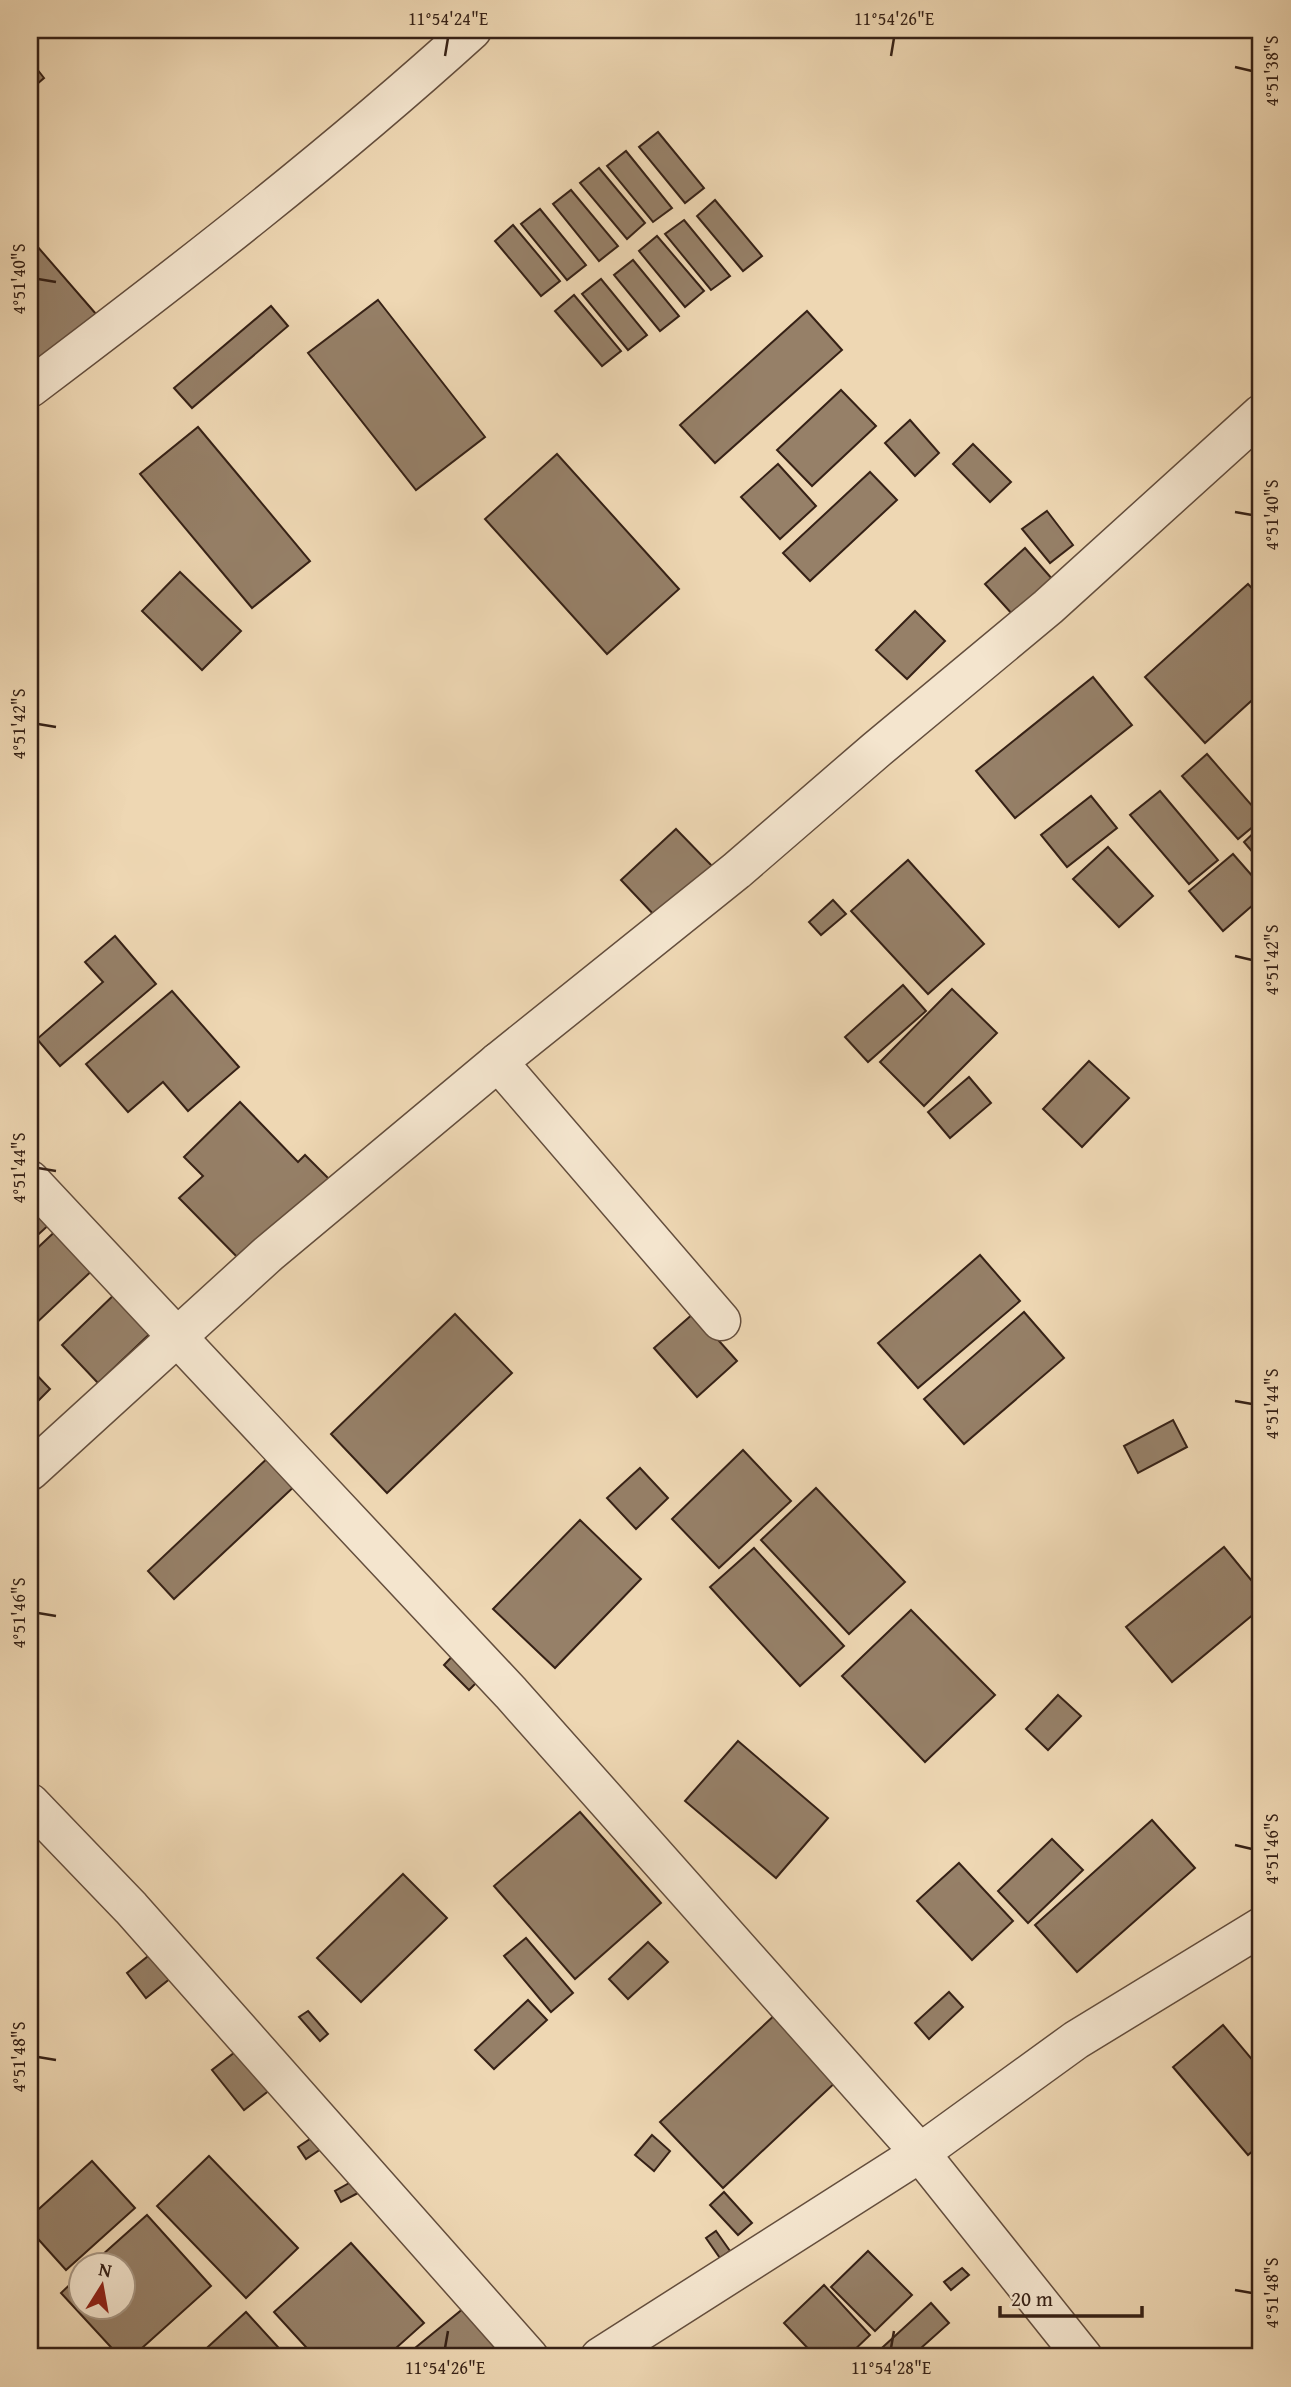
<svg xmlns="http://www.w3.org/2000/svg" width="1291" height="2387" viewBox="0 0 1291 2387" font-family="'Gentium Book Plus',serif">
	<style>
		.building { fill: #968068; stroke: #362116; stroke-width: 2 }
		.lines { fill: none; stroke-linecap: round; stroke-linejoin: round }
		.street-casing { stroke: #644e3d; stroke-width: 41 }
		.street { stroke: #f4e5ce; stroke-width: 38 }
		.ticks { fill: none; stroke: #362116; stroke-width: 2.5 }
		.neatline { fill: none; stroke: #362116; stroke-width: 2.5 }
		.ticks-label { font-size: 18px; text-anchor: middle; fill: #362116 }
	</style>
	<rect width="100%" height="100%" fill="#eed7b3"/>
	<filter id="stains"><feTurbulence type="fractalNoise" baseFrequency=".00286" numOctaves="4"/><feColorMatrix values="0 0 0 0 .2 0 0 0 0 .09 0 0 0 0 .02 0 0 0 .5 -.17"/></filter>
	<radialGradient id="worn" r=".72"><stop offset=".6" stop-color="#630" stop-opacity="0"/><stop offset="1" stop-color="#630" stop-opacity=".3"/></radialGradient>
	<g class="building">
		<polygon points="30,60 44,78 30,90"/>
		<polygon points="658,132 704,188 685,203 639,147"/>
		<polygon points="626,151 672,208 653,222 607,166"/>
		<polygon points="599,168 645,223 627,239 580,183"/>
		<polygon points="571,190 618,246 599,261 553,204"/>
		<polygon points="715,200 762,256 743,271 697,216"/>
		<polygon points="540,209 586,265 567,280 521,224"/>
		<polygon points="684,220 730,276 711,290 665,234"/>
		<polygon points="513,225 560,281 541,296 495,241"/>
		<polygon points="657,236 704,291 685,307 639,251"/>
		<polygon points="30,238 96,314 35,367 30,361"/>
		<polygon points="633,260 679,316 660,331 614,275"/>
		<polygon points="601,279 647,335 628,350 582,294"/>
		<polygon points="574,295 621,351 602,366 555,311"/>
		<polygon points="378,300 485,437 416,490 308,353"/>
		<polygon points="271,306 288,326 192,408 174,388"/>
		<polygon points="807,311 842,350 715,463 680,425"/>
		<polygon points="841,390 876,426 812,486 777,450"/>
		<polygon points="910,420 939,453 915,476 885,443"/>
		<polygon points="198,427 310,561 252,608 140,474"/>
		<polygon points="973,444 1011,482 990,502 953,464"/>
		<polygon points="557,454 679,589 607,654 485,519"/>
		<polygon points="778,464 816,506 780,539 741,497"/>
		<polygon points="870,472 897,500 810,581 783,553"/>
		<polygon points="1047,511 1073,545 1050,563 1022,529"/>
		<polygon points="1025,548 1053,580 1013,615 985,584"/>
		<polygon points="180,572 241,631 202,670 142,611"/>
		<polygon points="1248,584 1261,598 1261,692 1205,743 1145,677"/>
		<polygon points="915,611 945,641 907,679 876,650"/>
		<polygon points="1093,677 1132,725 1015,818 976,771"/>
		<polygon points="1207,754 1261,816 1261,820 1238,839 1182,776"/>
		<polygon points="1160,791 1218,860 1189,884 1130,815"/>
		<polygon points="1091,796 1117,828 1067,867 1041,835"/>
		<polygon points="1261,826 1261,849 1255,855 1244,842"/>
		<polygon points="676,829 713,867 657,918 621,880"/>
		<polygon points="1108,847 1153,896 1119,927 1073,879"/>
		<polygon points="1233,854 1261,886 1261,898 1223,931 1189,891"/>
		<polygon points="908,860 984,944 928,994 851,911"/>
		<polygon points="833,900 846,914 821,935 809,922"/>
		<polygon points="115,936 156,984 60,1066 37,1039 103,982 85,962"/>
		<polygon points="903,985 926,1011 868,1062 845,1037"/>
		<polygon points="952,989 997,1033 924,1106 880,1062"/>
		<polygon points="172,991 239,1067 188,1111 163,1082 128,1112 86,1064"/>
		<polygon points="1089,1061 1129,1098 1082,1147 1043,1109"/>
		<polygon points="969,1077 991,1103 950,1138 928,1112"/>
		<polygon points="240,1102 298,1162 305,1155 334,1184 248,1268 179,1198 203,1176 184,1157"/>
		<polygon points="30,1198 52,1222 30,1242"/>
		<polygon points="62,1225 99,1264 30,1329 30,1255"/>
		<polygon points="980,1255 1020,1301 918,1388 878,1343"/>
		<polygon points="120,1289 157,1327 98,1383 62,1345"/>
		<polygon points="1024,1312 1064,1358 964,1444 924,1399"/>
		<polygon points="694,1313 737,1361 697,1397 654,1348"/>
		<polygon points="455,1314 512,1373 387,1493 331,1434"/>
		<polygon points="30,1368 50,1389 30,1409"/>
		<polygon points="1173,1420 1187,1447 1138,1473 1124,1446"/>
		<polygon points="743,1450 791,1501 719,1568 672,1519"/>
		<polygon points="272,1454 299,1482 174,1599 148,1571"/>
		<polygon points="640,1468 668,1498 636,1529 607,1498"/>
		<polygon points="816,1488 905,1582 849,1634 761,1540"/>
		<polygon points="580,1520 641,1579 555,1668 493,1609"/>
		<polygon points="1224,1547 1261,1592 1261,1608 1172,1682 1126,1627"/>
		<polygon points="754,1548 844,1646 800,1686 710,1587"/>
		<polygon points="911,1610 995,1695 925,1762 842,1676"/>
		<polygon points="460,1648 485,1674 469,1690 444,1665"/>
		<polygon points="1058,1695 1081,1716 1048,1750 1026,1729"/>
		<polygon points="738,1741 828,1818 776,1878 685,1801"/>
		<polygon points="580,1812 661,1903 575,1979 494,1886"/>
		<polygon points="1152,1820 1195,1868 1077,1972 1035,1925"/>
		<polygon points="1052,1839 1083,1870 1028,1923 998,1891"/>
		<polygon points="959,1863 1013,1921 972,1960 917,1901"/>
		<polygon points="403,1874 447,1918 361,2002 317,1958"/>
		<polygon points="526,1938 573,1993 551,2012 504,1956"/>
		<polygon points="648,1942 668,1962 628,1999 609,1979"/>
		<polygon points="157,1949 177,1973 146,1998 127,1973"/>
		<polygon points="949,1992 963,2007 929,2039 915,2023"/>
		<polygon points="528,2000 547,2020 494,2069 475,2050"/>
		<polygon points="308,2011 328,2034 320,2041 299,2017"/>
		<polygon points="778,2012 840,2078 723,2188 660,2122"/>
		<polygon points="1223,2025 1261,2070 1261,2144 1248,2155 1173,2067"/>
		<polygon points="239,2049 271,2089 244,2110 212,2070"/>
		<polygon points="652,2135 670,2151 654,2171 635,2155"/>
		<polygon points="313,2137 321,2149 306,2159 298,2147"/>
		<polygon points="209,2156 298,2248 246,2298 157,2206"/>
		<polygon points="92,2161 135,2208 66,2270 30,2230 30,2217"/>
		<polygon points="351,2182 358,2193 341,2202 335,2191"/>
		<polygon points="724,2192 752,2223 738,2235 710,2205"/>
		<polygon points="147,2215 211,2286 132,2357 120,2357 61,2293 80,2275 80,2306 122,2306 122,2264 92,2264"/>
		<polygon points="716,2231 730,2251 720,2258 706,2238"/>
		<polygon points="351,2243 424,2323 386,2357 315,2357 274,2312"/>
		<polygon points="868,2251 912,2295 875,2331 831,2287"/>
		<polygon points="962,2268 969,2275 951,2290 944,2282"/>
		<polygon points="824,2285 870,2335 847,2357 816,2357 784,2323"/>
		<polygon points="931,2303 949,2323 911,2357 872,2357"/>
		<polygon points="464,2308 506,2357 404,2357"/>
		<polygon points="246,2312 287,2357 197,2357"/>
	</g>
	<g class="lines">
		<g class="street-casing">
			<g id="street">
				<path d="M30,388c151,-114 302,-231 442,-358"/>
				<polyline points="498,1062 721,1321"/>
				<polyline points="30,1180 511,1693 920,2153 1083,2357"/>
				<polyline points="30,1471 268,1254 498,1062 736,871 876,750 1048,607 1261,414"/>
				<polyline points="30,1803 131,1908 529,2357"/>
				<polyline points="600,2357 920,2153 1076,2040 1261,1927"/>
			</g>
		</g>
		<use href="#street" class="street"/>
	</g>
	<path class="ticks" d="M445,56l3,-18M891,56l3,-18M1235,67l17,4M38,279l18,3M1235,512l17,3M38,724l18,3M1235,956l17,4M38,1168l18,3M1235,1401l17,3M38,1613l18,3M1235,1845l17,4M38,2057l18,3M1235,2290l17,3M445,2348l3,-17M891,2348l3,-17"/>
	<rect width="1291" height="2387" fill="none" stroke="#eed7b3" stroke-width="77"/>
	<g transform="translate(102 2286) rotate(11)"><circle r="33" fill="#f4e5ce" stroke="#a89784" stroke-width="2"/>
	<path d="M0-5L12 26L0 18L-12 26Z" fill="#8f2418"/>
	<text y="-10" font-size="19" font-weight="bold" text-anchor="middle" fill="#362116">N</text>
	</g>
	<path d="M1000 2306v10h142v-10" fill="none" stroke="#362116" stroke-width="3.5"/>
	<text x="1011" y="2306" font-size="21" fill="#362116" stroke="#f4e5ce" stroke-width="5" paint-order="stroke">20 m</text>
	<rect x="38" y="38" width="1214" height="2310" class="neatline"/>
	<g class="ticks-label">
		<text x="448" y="25">11°54'24"E</text>
		<text x="894" y="25">11°54'26"E</text>
		<text transform="translate(1272 71) rotate(-90)" y="6">4°51'38"S</text>
		<text transform="translate(19 279) rotate(-90)" y="6">4°51'40"S</text>
		<text transform="translate(1272 515) rotate(-90)" y="6">4°51'40"S</text>
		<text transform="translate(19 724) rotate(-90)" y="6">4°51'42"S</text>
		<text transform="translate(1272 960) rotate(-90)" y="6">4°51'42"S</text>
		<text transform="translate(19 1168) rotate(-90)" y="6">4°51'44"S</text>
		<text transform="translate(1272 1404) rotate(-90)" y="6">4°51'44"S</text>
		<text transform="translate(19 1613) rotate(-90)" y="6">4°51'46"S</text>
		<text transform="translate(1272 1849) rotate(-90)" y="6">4°51'46"S</text>
		<text transform="translate(19 2057) rotate(-90)" y="6">4°51'48"S</text>
		<text transform="translate(1272 2293) rotate(-90)" y="6">4°51'48"S</text>
		<text x="445" y="2374">11°54'26"E</text>
		<text x="891" y="2374">11°54'28"E</text>
	</g>
	<rect width="100%" height="100%" filter="url(#stains)"/>
	<rect width="100%" height="100%" fill="url(#worn)"/>
</svg>
